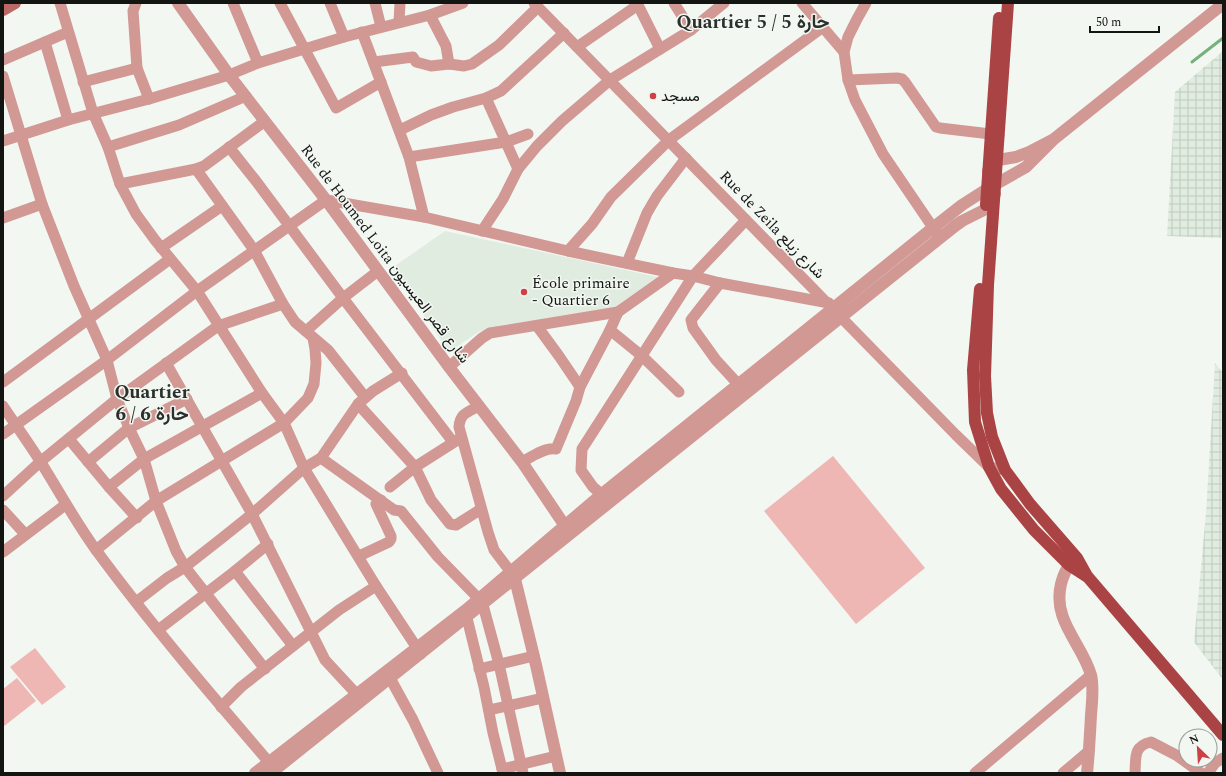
<svg xmlns="http://www.w3.org/2000/svg" width="1226" height="776" viewBox="0 0 1226 776" font-family="Spectral,Vazirmatn,serif">
	<style>
		.built { fill: #e1ece1 }
		.industrial { fill: url(#industrial-grid) }
		.garden { fill: #efb7b4 }
		.lines { fill: none; stroke-linecap: round; stroke-linejoin: round }
		.stream { stroke: #77b17b; stroke-width: 3 }
		.minor { stroke: #d29894; stroke-width: 11 }
		.tertiary { stroke: #d29894; stroke-width: 12 }
		.secondary { stroke: #bc6866; stroke-width: 12 }
		.primary { stroke: #a44; stroke-width: 12 }
		.poi-dot { fill: #cf3f45; stroke: #f2f7f2; stroke-width: 1.5 }
		.labels { text-anchor: middle; dominant-baseline: central; stroke-width: 3; stroke-linejoin: round; paint-order: stroke }
		.poi-label { font-size: 15px; fill: #131513; stroke: #f2f7f2; text-anchor: start }
		.street-label { font-size: 15px; fill: #131513; stroke: #f2f7f2 }
		.district-label { font-size: 19px; font-weight: bold; fill: #2c302c; stroke: #f2f7f2 }
	</style>
	<defs>
		<pattern id="industrial-grid" width="8" height="8" patternUnits="userSpaceOnUse"><rect width="8" height="8" fill="#e1ece1"/><path d="M0 4h8M4 0v8" fill="none" stroke="#c0cac0"/></pattern>
	</defs>
	<rect width="100%" height="100%" fill="#f2f7f2"/>
	<polygon class="built" points="445,231 658,277 620,307 480,331 449,352 392,268"/>
	<g class="industrial">
		<polygon points="1223,51 1223,215 1221,238 1167,236 1175,92"/>
		<polygon points="1215,363 1223,373 1223,680 1194,642 1206,513"/>
	</g>
	<g class="garden">
		<polygon points="833,456 925,568 856,624 764,511"/>
		<polygon points="35,648 66,687 42,705 10,667"/>
		<polygon points="17,678 36,701 3,727 3,689"/>
	</g>
	<g class="lines">
		<polyline class="stream" points="1192,62 1223,38"/>
		<g class="minor">
			<polyline points="60,3 93,113 108,147 120,184 136,214 155,240 197,291 262,393 284,423 304,468 376,586 421,654"/>
			<polyline points="136,3 133,11 137,68 149,99"/>
			<polyline points="233,3 258,63"/>
			<polyline points="280,3 336,108 381,82"/>
			<polyline points="330,3 344,37"/>
			<polyline points="375,3 381,27"/>
			<polyline points="534,3 956,435 989,467 1005,470"/>
			<polyline points="637,3 660,49"/>
			<polyline points="674,3 691,30"/>
			<polyline points="802,3 844,52"/>
			<polyline points="866,3 857,19 848,37 844,52 848,80 855,100 883,154 940,238"/>
			<polyline points="430,15 446,46 449,64"/>
			<polyline points="399,22 400,3"/>
			<polyline points="362,32 409,157 424,217"/>
			<polyline points="45,42 68,120"/>
			<polyline points="577,47 638,5"/>
			<polyline points="3,60 68,32"/>
			<polyline points="374,62 413,57 416,62 431,66 449,64 464,66 472,64 499,45 538,7"/>
			<polyline points="3,76 42,204 74,286 107,360 117,399 129,428 144,459 156,501 176,551 185,567 265,669"/>
			<polyline points="848,80 897,78 902,79 905,82 936,127 940,128 999,135"/>
			<polyline points="83,82 137,68"/>
			<polyline points="486,98 518,169"/>
			<polyline points="400,130 431,115 453,107 486,98 501,91 564,33"/>
			<polyline points="3,141 68,120 149,99 229,75 258,63 344,37 430,15 463,3"/>
			<polyline points="108,147 179,125 246,96"/>
			<polyline points="229,147 256,181 343,298 453,442"/>
			<polyline points="409,157 506,142 528,134"/>
			<polyline points="196,169 254,250 283,304 295,322 328,350 365,397"/>
			<polyline points="120,184 196,169 204,166 265,121"/>
			<polyline points="3,218 42,204"/>
			<polyline points="482,231 503,199 518,169 537,146 562,121 610,80 691,30 724,3"/>
			<polyline points="161,248 222,206"/>
			<polyline points="568,251 592,224 611,197 669,140 823,27"/>
			<polyline points="627,263 647,213 657,196 686,158"/>
			<polyline points="720,283 691,320 693,328 716,360 738,384"/>
			<polyline points="537,326 559,356 580,387"/>
			<polyline points="610,330 642,356 679,392"/>
			<polyline points="306,331 343,298 378,271"/>
			<polyline points="166,363 252,514 325,660 362,700"/>
			<polyline points="449,367 482,338 490,333 618,312 673,273"/>
			<polyline points="3,382 170,259"/>
			<polyline points="358,404 415,467 431,500 450,524 456,525 481,509"/>
			<path d="M3,406c12,18 25,36 37,55 19,30 35,60 56,89 56,76 117,147 178,218"/>
			<path d="M479,406c-11,6 -19,7 -20,21l29,105 6,18 16,21"/>
			<polyline points="3,434 107,360 197,291 326,200 424,217 568,251 673,273 693,276 720,283 829,303"/>
			<polyline points="69,439 109,487 137,518"/>
			<polyline points="321,458 394,510 401,511 438,557 479,599"/>
			<polyline points="88,462 129,428 187,399"/>
			<path d="M522,462c9,-5 23,-15 34,-13l20,-48 4,-14 30,-57 8,-18"/>
			<polyline points="109,487 144,459 262,393"/>
			<polyline points="390,487 415,467 459,439"/>
			<polyline points="3,496 40,462 117,399 218,326 283,304"/>
			<polyline points="608,500 593,487 581,470 582,449 693,276 746,220"/>
			<polyline points="3,510 25,534"/>
			<polyline points="96,550 156,501 284,423 308,398 314,384 316,363 315,349 313,338"/>
			<polyline points="3,552 65,505"/>
			<polyline points="359,556 389,542 391,539 391,536 376,504 381,500"/>
			<polyline points="235,571 293,646"/>
			<polyline points="136,602 167,578 185,567 222,538 252,514 304,468 321,458 358,404 373,391 402,373"/>
			<polyline points="483,605 499,664 523,773"/>
			<polyline points="467,610 467,618 484,687 493,733 503,773"/>
			<polyline points="158,630 235,571 268,544"/>
			<polyline points="479,669 534,656"/>
			<polyline points="390,678 413,720 438,773"/>
			<polyline points="221,707 241,687 339,610 376,586"/>
			<polyline points="489,710 543,698"/>
			<polyline points="502,769 556,756"/>
			<polyline points="975,773 1091,675"/>
			<polyline points="1063,773 1089,751"/>
			<path d="M1135,773c1,-15 -2,-27 16,-31l25,13 25,18"/>
			<polyline points="1208,773 1215,763 1223,758"/>
		</g>
		<g class="tertiary">
			<polyline points="178,3 229,75 326,200 449,367 522,462 569,532"/>
			<polyline points="1054,139 1029,152 1016,157 998,160 988,171 996,184 1026,167 1054,139 1223,4"/>
			<path d="M1076,559c-9,7 -12,14 -15,25 -9,37 21,59 30,91 3,12 1,27 0,40 -1,19 -2,39 -4,58"/>
			<polyline points="512,574 515,579 536,665 560,773"/>
			<polyline points="255,773 467,609 602,494 934,227 962,205 987,189 995,194 986,209 962,221 955,226 271,773"/>
		</g>
		<polyline class="secondary" points="3,10 15,3"/>
		<g class="primary">
			<polyline points="1008,3 988,285 985,376 987,413 992,437 1005,470 1030,504 1077,558 1087,576 1223,735"/>
			<polyline points="986,205 999,18"/>
			<polyline points="980,289 973,370 975,422 989,467 1001,489 1034,530 1069,565 1086,576"/>
		</g>
	</g>
	<g class="poi-dot">
		<circle cx="653" cy="96" r="4"/>
		<circle cx="524" cy="292" r="4"/>
	</g>
	<g class="labels">
		<g class="poi-label">
			<text x="661" y="96">مسجد</text>
			<text x="532" y="283">École primaire<tspan x="532" dy="17">- Quartier 6</tspan></text>
		</g>
		<g class="street-label">
			<text transform="translate(772 225) rotate(46)">Rue de Zeila شارع زيلع</text>
			<text transform="translate(385 254) rotate(53)">Rue de Houmed Loita شارع قصر العيسيون</text>
		</g>
		<g class="district-label">
			<text x="753" y="22">Quartier 5 / حارة 5</text>
			<text x="152" y="392">Quartier<tspan x="152" dy="22">6 / حارة 6</tspan></text>
		</g>
	</g>
	<rect width="1226" height="776" fill="none" stroke="#131513" stroke-width="8"/>
	<g transform="translate(1198 748) rotate(335)"><circle r="19" fill="#f2f7f2" stroke="#999d99"/>
	<path d="M0-3L7 15L0 10L-7 15Z" fill="#cf3f45"/>
	<text y="-6" font-size="11" font-weight="bold" text-anchor="middle" fill="#131513">N</text>
	</g>
	<path d="M1090 26v6h69v-6" fill="none" stroke="#131513" stroke-width="2"/>
	<text x="1096" y="26" font-size="12" fill="#131513" stroke="#f2f7f2" stroke-width="3" paint-order="stroke">50 m</text>
</svg>
